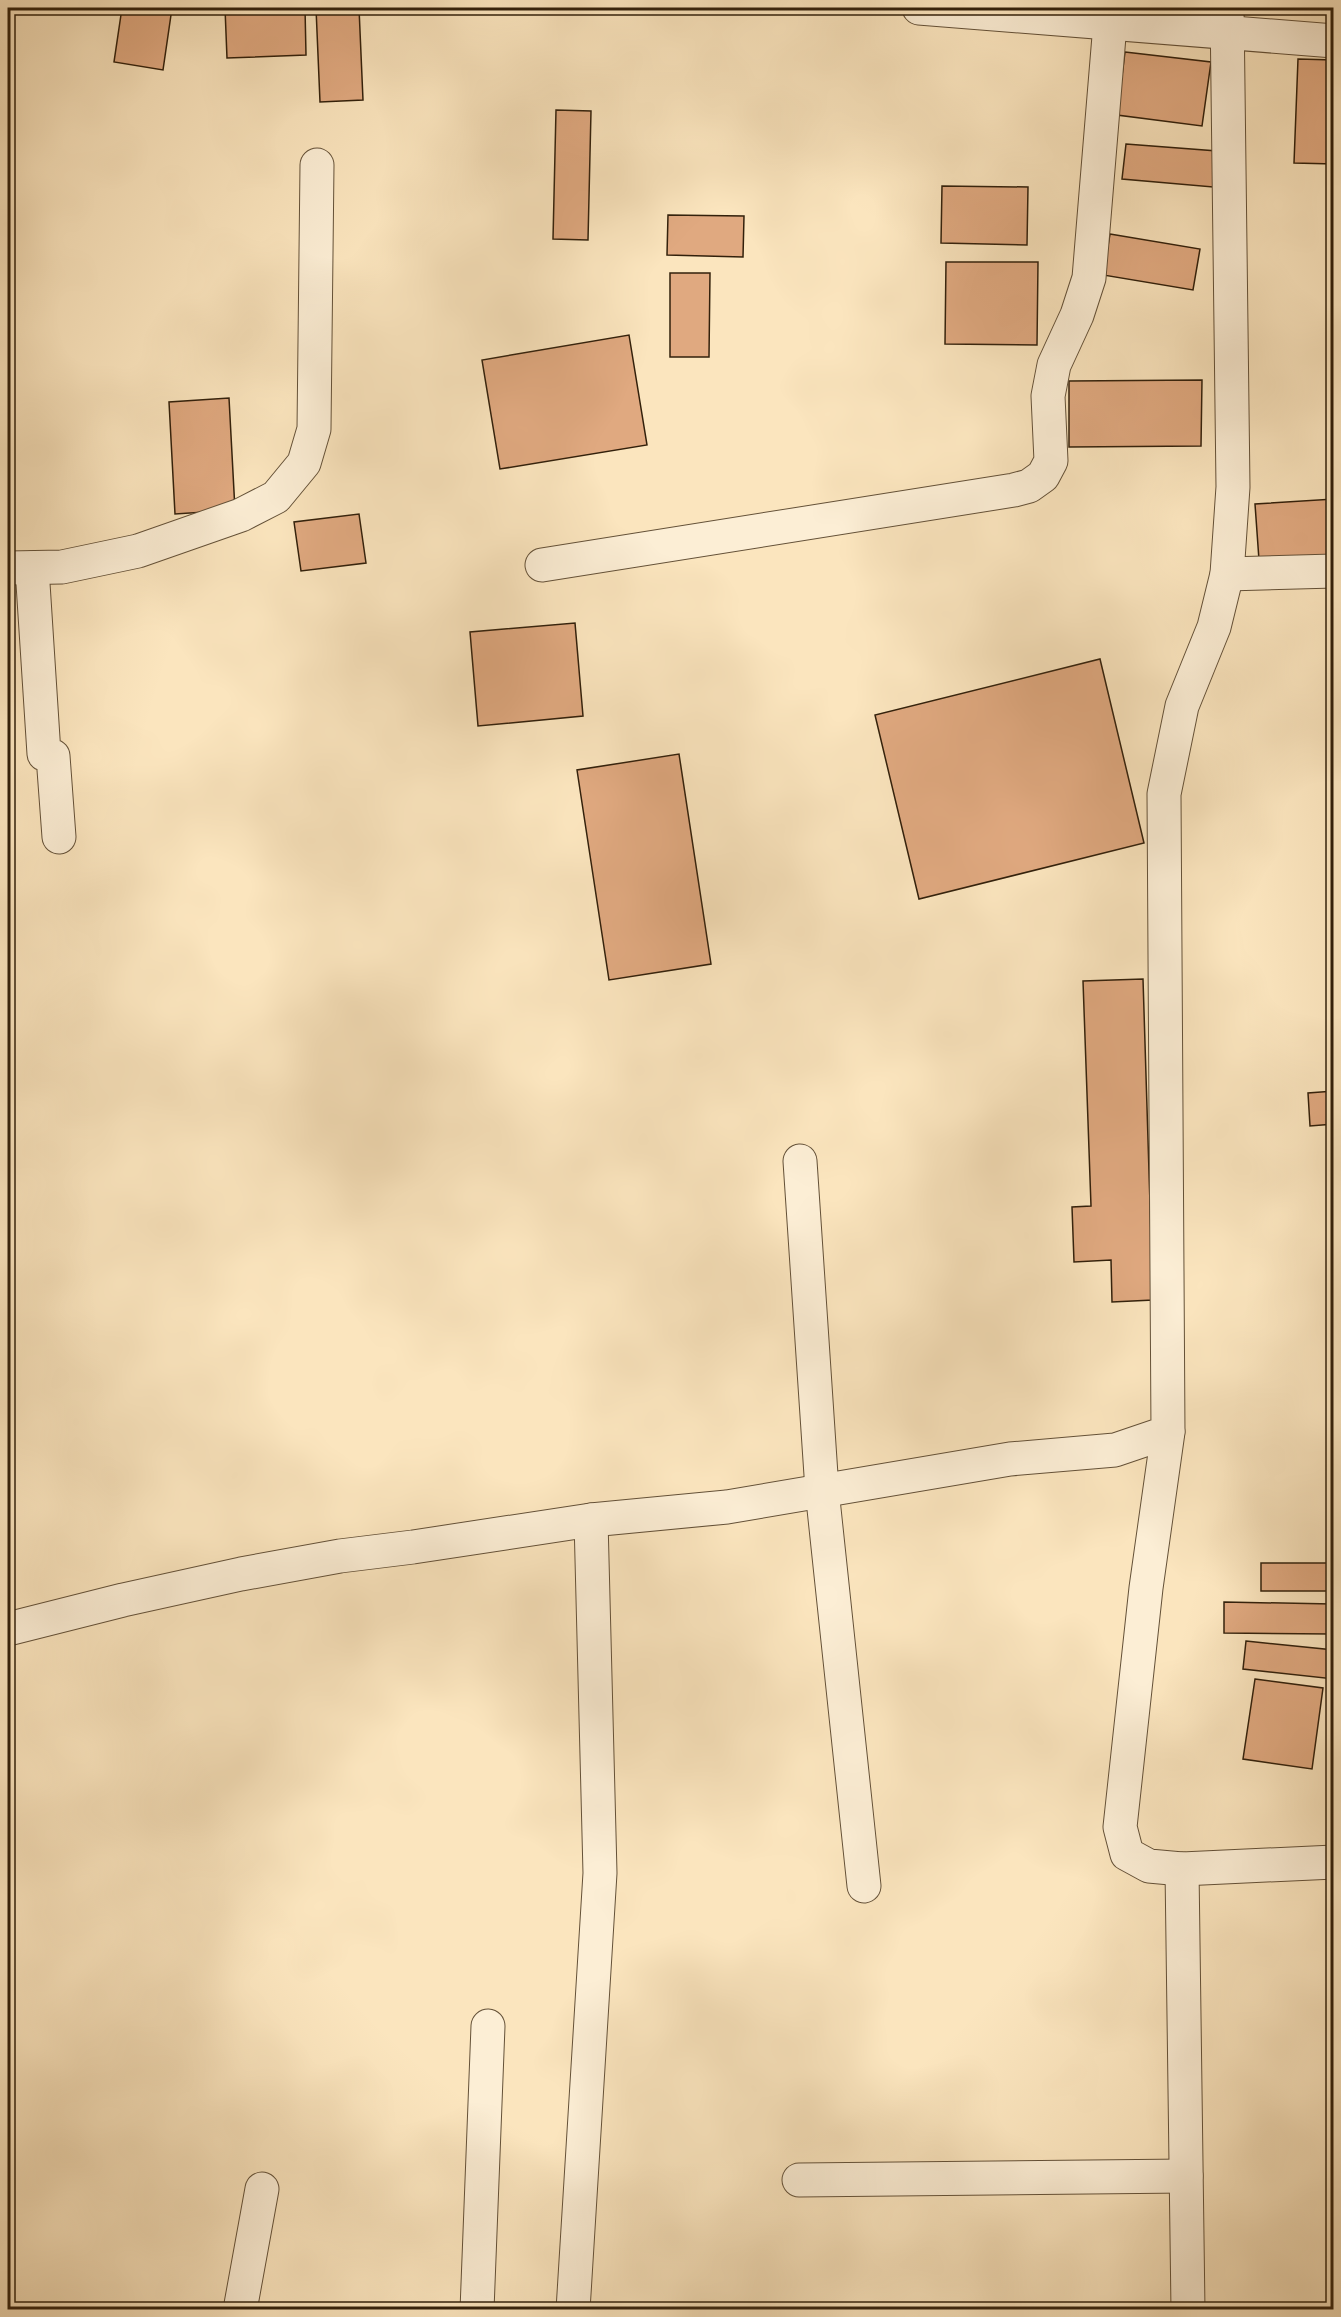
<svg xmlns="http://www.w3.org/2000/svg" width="1341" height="2317" viewBox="0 0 1341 2317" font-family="'IM FELL DW Pica',serif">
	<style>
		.building { fill: #e0a980; stroke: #32200b; stroke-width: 1.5 }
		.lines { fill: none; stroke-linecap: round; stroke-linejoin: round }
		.street-casing { stroke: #645138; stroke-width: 35 }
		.street { stroke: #fceed5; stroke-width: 33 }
	</style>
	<rect width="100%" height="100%" fill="#fbe5be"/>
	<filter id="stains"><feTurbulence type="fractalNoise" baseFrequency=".00333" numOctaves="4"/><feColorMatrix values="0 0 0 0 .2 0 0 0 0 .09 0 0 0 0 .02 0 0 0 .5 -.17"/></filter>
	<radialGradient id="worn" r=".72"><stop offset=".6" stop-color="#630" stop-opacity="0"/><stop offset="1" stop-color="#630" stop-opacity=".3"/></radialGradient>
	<g class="building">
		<polygon points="122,8 172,8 163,70 114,62"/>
		<polygon points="225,8 305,8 306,55 227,58"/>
		<polygon points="316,8 359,8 363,100 320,102"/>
		<rect x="1241" y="8" width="43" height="3"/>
		<polygon points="1125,52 1211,62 1202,126 1117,115"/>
		<polygon points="1298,59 1334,60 1334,164 1294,163"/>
		<polygon points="556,110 591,111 588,240 553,239"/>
		<polygon points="1126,144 1217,151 1213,187 1122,179"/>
		<polygon points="942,186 1028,187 1027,245 941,243"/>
		<polygon points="668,215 744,216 743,257 667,255"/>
		<polygon points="1110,234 1200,249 1193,290 1103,275"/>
		<polygon points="946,262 1038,262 1037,345 945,344"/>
		<polygon points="670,273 710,273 709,357 670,357"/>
		<polygon points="629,335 647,445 500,469 482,360"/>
		<polygon points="1202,380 1201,446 1069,447 1069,381"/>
		<polygon points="229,398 235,510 175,514 169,402"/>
		<polygon points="1334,499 1334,556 1259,560 1255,504"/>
		<polygon points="359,514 366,563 301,571 294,522"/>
		<polygon points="575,623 583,716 478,726 470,632"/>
		<polygon points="1100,659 1144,843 919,899 875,715"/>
		<polygon points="679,754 711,964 609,980 577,770"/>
		<polygon points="1143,979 1153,1300 1112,1302 1111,1260 1074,1262 1072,1207 1091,1206 1083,981"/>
		<polygon points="1334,1091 1334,1124 1310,1126 1308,1093"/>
		<rect x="1261" y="1563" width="73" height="28"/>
		<polygon points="1224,1602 1332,1604 1331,1634 1224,1633"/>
		<polygon points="1246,1641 1334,1650 1334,1679 1243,1669"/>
		<polygon points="1255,1679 1323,1688 1312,1769 1243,1759"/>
	</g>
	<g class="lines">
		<g class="street-casing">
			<g id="street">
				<polyline points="919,8 1334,41"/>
				<polyline points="542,565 1014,490 1029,486 1043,476 1051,461 1048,396 1054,365 1077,315 1089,278 1110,24"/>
				<polyline points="8,568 62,567 138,551 241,515 276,497 304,463 314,429 317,165"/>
				<polyline points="32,568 44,754 53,756 59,837"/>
				<polyline points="1227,574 1334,571"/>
				<polyline points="800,1161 822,1490 864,1886"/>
				<polyline points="1168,1432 1146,1588 1120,1827 1127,1854 1149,1866 1182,1869 1334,1862"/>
				<polyline points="8,1629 123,1600 241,1574 340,1556 413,1547 591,1520 727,1507 1010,1459 1115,1450 1168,1432 1164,794 1182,706 1214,627 1227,574 1233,487 1227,8"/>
				<polyline points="1182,1869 1188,2310"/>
				<polyline points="799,2180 1186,2176"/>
				<polyline points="240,2310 262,2189"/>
				<polyline points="477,2310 488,2026"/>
				<polyline points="573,2310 600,1873 591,1520"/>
			</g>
		</g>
		<use href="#street" class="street"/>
	</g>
	<rect width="1341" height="2317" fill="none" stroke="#fbe5be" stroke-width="30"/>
	<rect x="9" y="9" width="1323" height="2299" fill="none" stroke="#32200b" stroke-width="3"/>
	<rect x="15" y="15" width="1311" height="2287" fill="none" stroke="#32200b" stroke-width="1.5"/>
	<rect width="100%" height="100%" filter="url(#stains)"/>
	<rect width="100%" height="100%" fill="url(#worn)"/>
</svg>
